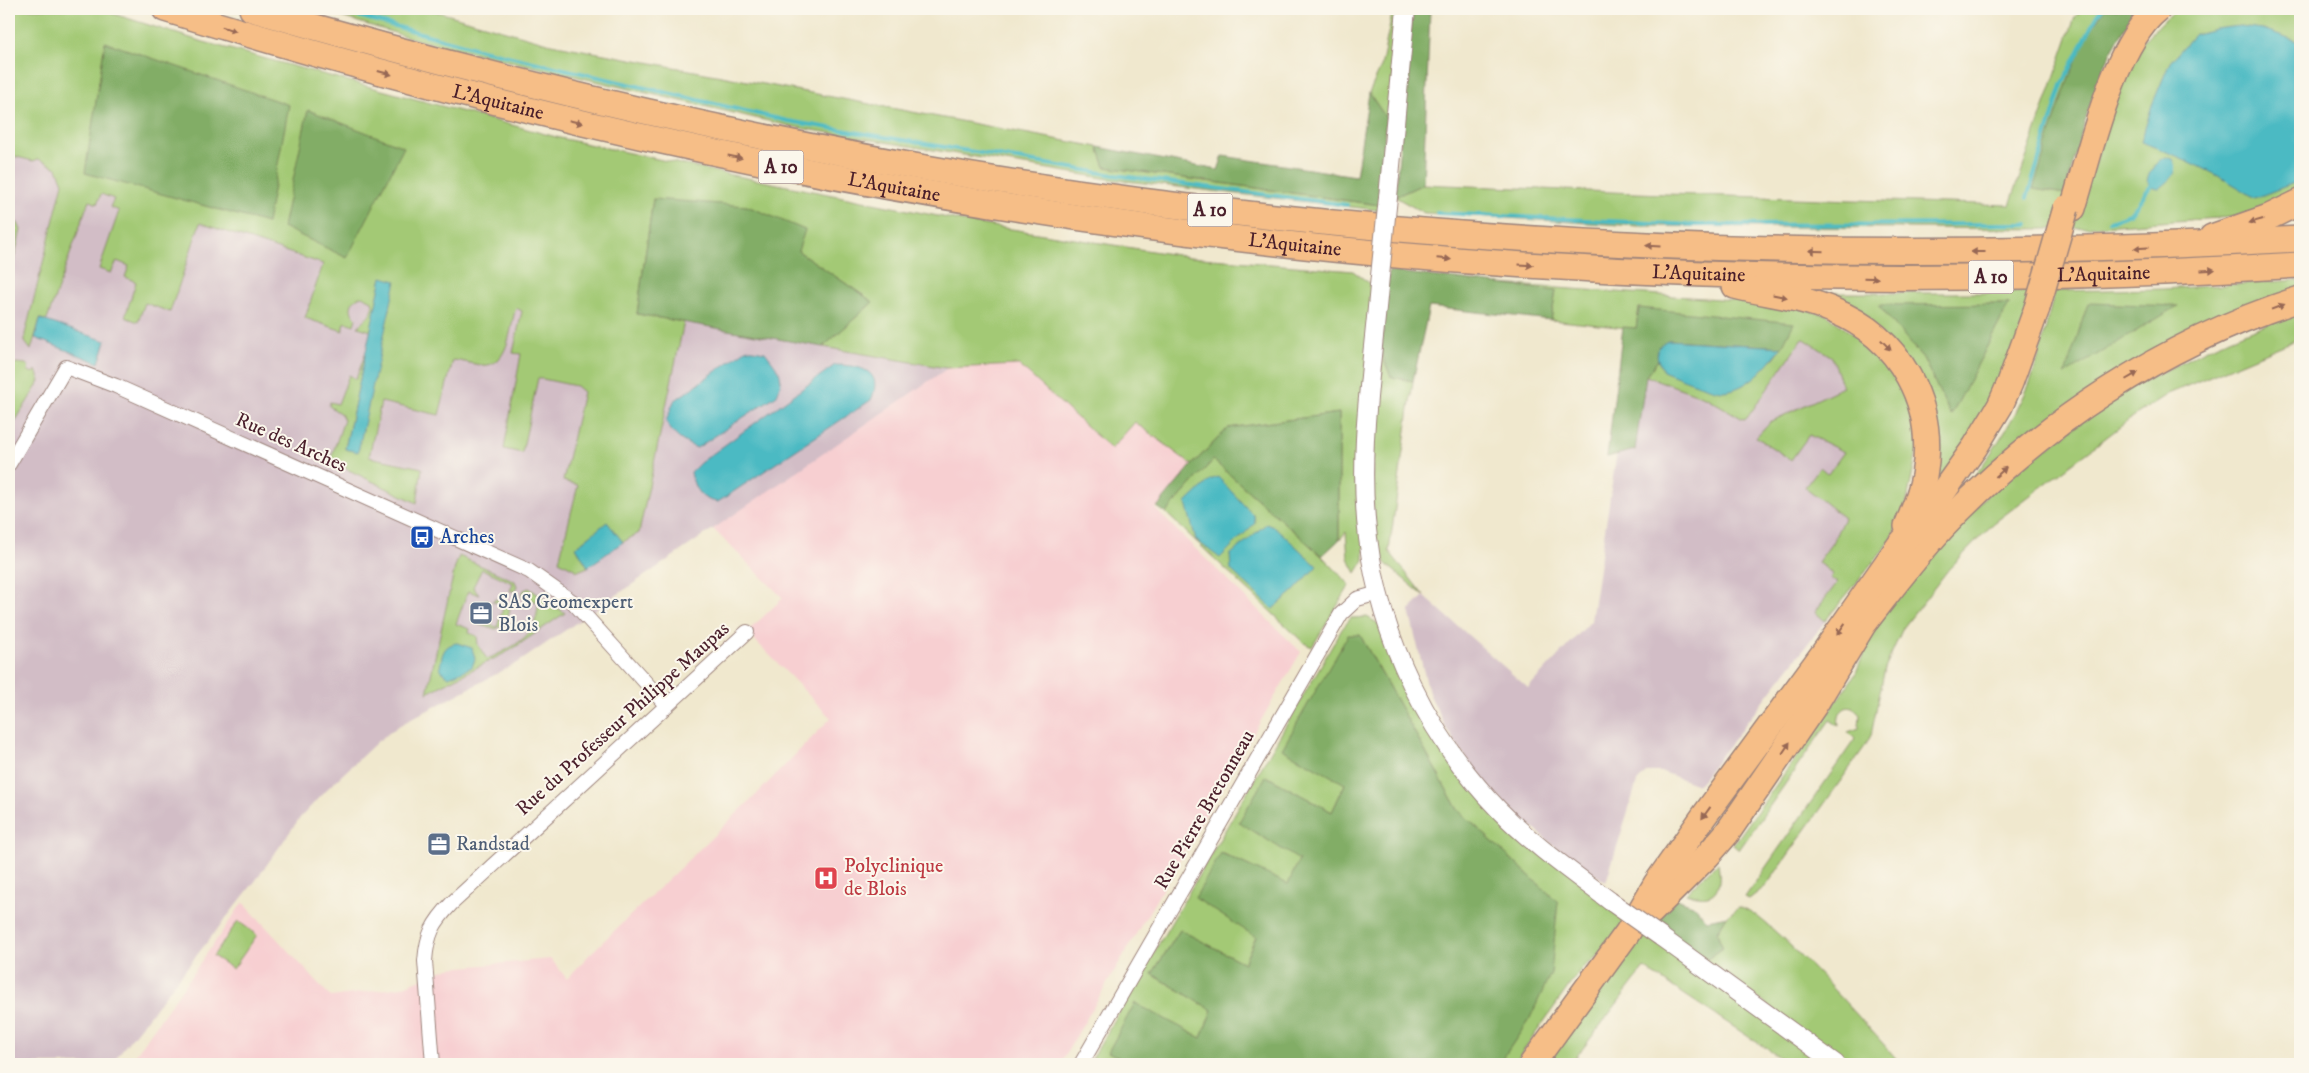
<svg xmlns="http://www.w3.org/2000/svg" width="2309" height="1073" viewBox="0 0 2309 1073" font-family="'IM FELL DW Pica',serif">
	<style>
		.built { fill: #f7cfd1 }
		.industrial { fill: #d2bdc6 }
		.green { fill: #a3c974; stroke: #767450; fill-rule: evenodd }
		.forest { fill: #82ad66; stroke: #666648 }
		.water { fill: #4bbac3; stroke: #4a6c77 }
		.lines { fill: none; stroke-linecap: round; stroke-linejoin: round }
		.stream { stroke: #4bbac3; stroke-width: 4 }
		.minor-casing { stroke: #9d847c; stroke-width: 16 }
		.tertiary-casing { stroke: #9d847c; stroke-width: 20 }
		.motorway-casing { stroke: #9d847c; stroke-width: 28 }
		.minor { stroke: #fff; stroke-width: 14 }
		.tertiary { stroke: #fff; stroke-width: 18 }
		.motorway { stroke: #f6be87; stroke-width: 25 }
		.tertiary-bridge-casing { stroke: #9d847c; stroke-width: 20; stroke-linecap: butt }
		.motorway-bridge-casing { stroke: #9d847c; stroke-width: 28; stroke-linecap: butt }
		.tertiary-bridge { stroke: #fff; stroke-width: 18 }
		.motorway-bridge { stroke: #f6be87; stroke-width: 25 }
		.oneway { fill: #976754 }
		.labels { text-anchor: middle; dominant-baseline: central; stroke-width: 4; stroke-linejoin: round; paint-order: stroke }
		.shield { fill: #fbf7ec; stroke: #7f6065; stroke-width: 1 }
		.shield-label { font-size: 19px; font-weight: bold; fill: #4a1f2b }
		.street-label { font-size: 20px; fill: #4a1f2b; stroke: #fbf7ec }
		.transit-label { font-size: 20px; fill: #164399; stroke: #fbf7ec; text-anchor: start }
		.service-label { font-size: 20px; fill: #4e5e75; stroke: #fbf7ec; text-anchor: start }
		.health-label { font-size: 20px; fill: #be3a42; stroke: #fbf7ec; text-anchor: start }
	</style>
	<rect width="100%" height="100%" fill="#fbf7ec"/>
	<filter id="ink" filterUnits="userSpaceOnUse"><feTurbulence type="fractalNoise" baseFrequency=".02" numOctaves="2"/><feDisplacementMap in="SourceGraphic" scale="10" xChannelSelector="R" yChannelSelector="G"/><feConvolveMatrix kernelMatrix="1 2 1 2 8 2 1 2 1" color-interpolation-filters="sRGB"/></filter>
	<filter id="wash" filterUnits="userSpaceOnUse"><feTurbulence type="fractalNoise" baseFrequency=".0096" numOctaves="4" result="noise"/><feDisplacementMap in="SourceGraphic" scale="20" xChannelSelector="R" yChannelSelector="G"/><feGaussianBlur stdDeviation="1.12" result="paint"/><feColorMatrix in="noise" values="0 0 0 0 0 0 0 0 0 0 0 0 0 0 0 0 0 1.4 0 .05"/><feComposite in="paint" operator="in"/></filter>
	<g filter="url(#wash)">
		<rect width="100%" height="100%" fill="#f0e8ce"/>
		<polygon class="built" points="1019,365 1111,448 1135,422 1192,465 1155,509 1301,652 1060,1064 129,1064 243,902 331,997 401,987 449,968 551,959 567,979 589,955 754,797 831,718 747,632 783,598 712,528 946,368"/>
		<g class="industrial">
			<polygon points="9,9 641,186 1012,324 519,662 400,725 378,741 326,790 299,819 256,880 111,1064 9,1064"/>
			<polygon points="1639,308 1825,323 1890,538 1698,785 1663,772 1647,772 1637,782 1606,882 1554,846 1501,800 1475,771 1447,730 1429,693 1409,611 1424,596 1528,688 1591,621"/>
		</g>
		<g class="green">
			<path d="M9,9h89l102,32 360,97 167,36 246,49 217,34 163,14 19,14 -8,275 -8,13 -8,-15 -2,-26 -7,8v-127l-111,15 -36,37 -57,-43 -24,27 -92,-84 -73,3 -123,-21 50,-45 -75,-51 -145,-52 -16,115 47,8 -45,211 -16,9 -16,-19 -31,24 12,20 -10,4 -19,-10 19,-76 -15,-4 20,-89 -7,-6 -38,-8 -16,75 -18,-4 17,-95 -8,-1 9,-42 -6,-3c-6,16 -6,53 -28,57 -10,1 -25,-4 -35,-5l-14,55 -58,-13 -12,55 53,11 -5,35 -87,-42 14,-41 -3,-6 -12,-8 1,-4 8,2 11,-29 7,4 12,-33 -23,103 37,-171 -11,53 -13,-4c7,-10 18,-12 14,-26l-10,-5c-11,3 -15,14 -6,22l-2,7 -9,-3 -2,9 -38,-13 18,-54 -123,-41 -30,89 -25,-9 -7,19 -13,-5 11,-35 -11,-5 4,-11 -12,-5 -6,12 -12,-4 20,-58 -9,-4 4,-8 -13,-5 -4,10 -8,-4 -42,120 -7,-1 -9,31 -6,-8v-8l38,-151 -6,-15c-7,-3 -12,-7 -19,-9l-5,2 -24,-6z"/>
			<polygon points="315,9 428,9 551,44 1098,147 1105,167 1379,205 1378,210 1109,179 794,127 418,40"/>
			<polygon points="1393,9 1400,9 1396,62 1386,118 1369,93 1381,67"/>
			<path d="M2082,9h23c-34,43 -54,126 -71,180l31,5 -11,35 -416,-3 -214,-13 -29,-16 28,-13 212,9 375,12 65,-188z"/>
			<polygon points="2179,9 2296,9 2300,12 2300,190 2279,204 2233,217 2073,228 2121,84 2142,43 2166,18"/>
			<polygon points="9,217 18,223 21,230 9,280 9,261 16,232 9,230"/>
			<path d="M2300,280v12l-63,26 -287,192c26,-36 54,-72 73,-112 17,-33 22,-72 32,-107l108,-2z"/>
			<polygon points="1498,284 1778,303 1827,315 1893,364 1920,437 1905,511 1886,547 1825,621 1815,612 1837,583 1830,578 1833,574 1818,562 1832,543 1844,518 1805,487 1820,467 1828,474 1844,452 1809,435 1791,460 1756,437 1770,422 1843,387 1832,357 1803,338 1747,418 1743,419 1707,398 1646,376 1658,360 1663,371 1723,391 1774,358 1782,347 1639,308 1636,329 1551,320 1556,291"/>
			<path d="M2035,290l-34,100 -76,112 6,-95 -106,-109 4,-5h155zM2009,304l-58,111 -28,-57 -44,-52z"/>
			<path d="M2300,310v28l-132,56 -31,20 -143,109 -46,47 -45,58 -18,40 -14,67 -5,10 -100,141 -17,13 -4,-2 110,-158 -7,-7 11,-4 1,-14c-11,-14 -24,-4 -21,12l-9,-6 -91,130 -6,-5 122,-170 19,-46 22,-36 99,-106 128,-95 92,-47z"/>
			<polygon points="1381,352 1391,377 1413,381 1389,551 1424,596 1386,564 1377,548 1372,492 1373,432"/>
			<polygon points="17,363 26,364 29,367 28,371 34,373 36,370 40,381 13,425 9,424 9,390 13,373 9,371 9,366"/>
			<polygon points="1213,460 1322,556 1350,585 1312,647 1304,643 1166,513"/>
			<path d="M459,556l56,25 2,5 -2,5h-5l3,-8 -31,-14 -9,18 6,8 -11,-4 -12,33 14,5 -1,4 8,3 1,9 9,14c29,-13 51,-23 51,-57l-15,-4 -2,-3 3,-5 5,-2 36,25 -54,37 -84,43 28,-126z"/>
			<polygon points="496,599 505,602 510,610 505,624 496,629 479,625 480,621 497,627 504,605 492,601"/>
			<polygon points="1367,617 1379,624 1472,787 1626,920 1605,950 1581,969 1514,1064 1499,1064 1530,1018 1558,902 1458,810 1360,635 1345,784 1332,812 1266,776 1300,860 1288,885 1222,853 1256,936 1244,963 1180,930 1152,974 1212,1010 1201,1038 1108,1051 1131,1064 1089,1064 1342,629 1351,618"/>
			<path d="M1718,863c5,28 -4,40 -32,30z"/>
			<path d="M1739,907c23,-1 142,134 162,157h-54l-141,-104 17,-12 -6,-15 10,-17z"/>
			<polygon points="238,921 257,935 233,969 213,956"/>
			<polygon points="1643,932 1826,1064 1790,1064 1644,968 1571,1064 1543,1064 1620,957"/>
		</g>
		<g class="forest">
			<polygon points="1413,9 1430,9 1423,184 1395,197"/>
			<path d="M2105,9h34c-43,52 -56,121 -74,185l-32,-5c18,-54 38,-137 72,-180z"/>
			<polygon points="105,42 289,105 267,223 85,173"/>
			<polygon points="1369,93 1386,118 1379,205 1105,167 1098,147 1218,170 1223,156 1356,176"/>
			<polygon points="308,110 404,147 347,258 283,227"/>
			<polygon points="653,199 747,206 805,230 798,251 873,302 823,347 637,314"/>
			<polygon points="1389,271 1556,291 1551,320 1429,307 1413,381 1391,377 1381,352"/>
			<polygon points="2088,303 2178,306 2065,374"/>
			<polygon points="2009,304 1951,416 1923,358 1878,305"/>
			<path d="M1639,308l155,15 -12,24 -114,-7c-10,5 -11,10 -10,20l-12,16 -11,74 -28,7 16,-130 13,1z"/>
			<polygon points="1339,413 1339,540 1322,556 1213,460 1166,513 1157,507 1192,465 1228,428"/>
			<polygon points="1348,635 1360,635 1458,810 1558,902 1551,973 1530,1018 1499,1064 1131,1064 1108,1052 1135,1003 1201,1038 1212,1010 1152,974 1180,930 1244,963 1256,937 1195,898 1221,853 1288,884 1299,860 1239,822 1266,776 1332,812 1345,784 1282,749"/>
			<polygon points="1676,899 1693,905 1707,920 1727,916 1717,933 1723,948 1706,960 1652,922"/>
		</g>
		<g class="water">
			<path d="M2240,26l23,3 37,13v137l-3,3 -42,16c-36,-24 -73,-41 -114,-56l11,-37 18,-43 25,-28 20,-5z"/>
			<path d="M2166,157l7,2c8,14 -4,22 -14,30l-6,-1 -6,-7c2,-9 10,-22 19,-24z"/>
			<polygon points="382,277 396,281 358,452 345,449"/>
			<polygon points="40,319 106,341 99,363 35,338"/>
			<path d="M1668,340l114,7c-14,18 -34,43 -59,44 -11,0 -48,-15 -60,-20 -7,-13 -10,-24 5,-31z"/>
			<path d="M747,349l18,3c12,16 21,23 12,43l-80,53c-15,-6 -24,-12 -31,-27l8,-20z"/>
			<path d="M835,365c24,0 50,5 36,35l-153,102c-17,-2 -24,-12 -27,-30l9,-9z"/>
			<polygon points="1218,477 1254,516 1255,523 1220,558 1196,540 1186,503 1210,480"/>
			<polygon points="607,522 623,542 588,567 576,547"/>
			<polygon points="1266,524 1276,528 1317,566 1294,591 1273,609 1231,570 1230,555"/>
			<path d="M457,643l15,5 3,11 -3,8 -23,10 -6,-4 -3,-6c2,-12 3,-22 17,-24z"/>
		</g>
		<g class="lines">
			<g class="stream">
				<polyline points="333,9 478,49 788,121 1114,175 1347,205"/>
				<polyline points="2027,198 2062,85 2097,15 2102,9"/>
				<polyline points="1437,213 1695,225 2028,224"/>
				<polyline points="2110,221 2130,214 2153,183"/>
			</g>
		</g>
	</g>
	<g filter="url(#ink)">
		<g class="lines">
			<g class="minor-casing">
				<g id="minor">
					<polyline points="9,464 66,367 116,386 529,571 573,602 666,705"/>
					<path d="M433,1064l-8,-103c2,-27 8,-38 27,-58l295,-271"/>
					<polyline points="1081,1064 1341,614 1357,599 1379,593"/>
				</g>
			</g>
			<g class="tertiary-casing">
				<g id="tertiary">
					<polyline points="1388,197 1406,9"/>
					<path d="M1379,286c-7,82 -22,169 -11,252 12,100 61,200 131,272 33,34 73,62 111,91"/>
					<polyline points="1661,937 1836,1064"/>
				</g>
			</g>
			<g class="motorway-casing">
				<g id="motorway">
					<path id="s1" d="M165,9c499,155 1016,247 1538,265 199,7 398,3 597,-9"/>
					<path d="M252,9c220,64 442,118 668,158 456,80 919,99 1380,72"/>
					<path d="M2073,208c17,-55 40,-163 85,-199"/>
					<polyline points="2212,237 2269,217 2300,202"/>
					<path d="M1735,286c32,8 67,11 97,24 68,27 105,94 92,166 -3,17 -10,34 -17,50"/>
					<path d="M1866,621c25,-32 49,-64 77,-94 97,-103 222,-185 357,-228"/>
					<polyline points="1651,912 1707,856 1727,833 1814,706 1869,615"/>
					<polyline points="1532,1064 1628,932 1656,884 1704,816 1823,654 1899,546 1930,510 1975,447 2000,406 2010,383 2037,308"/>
				</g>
			</g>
			<use href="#minor" class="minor"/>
			<use href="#tertiary" class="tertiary"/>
			<use href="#motorway" class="motorway"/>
			<g class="tertiary-bridge-casing">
				<g id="tertiary-bridge">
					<polyline points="1379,286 1388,197"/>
					<polyline points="1610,901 1661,937"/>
				</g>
			</g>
			<g class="motorway-bridge-casing">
				<polyline id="motorway-bridge" points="2037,308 2066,208"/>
			</g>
			<use href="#tertiary-bridge" class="tertiary-bridge"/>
			<use href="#motorway-bridge" class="motorway-bridge"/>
		</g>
		<defs><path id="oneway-solid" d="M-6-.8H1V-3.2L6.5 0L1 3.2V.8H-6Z" transform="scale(1.25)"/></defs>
		<g class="oneway">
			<use href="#oneway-solid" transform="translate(229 29) rotate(17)"/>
			<use href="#oneway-solid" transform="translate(385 73) rotate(15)"/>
			<use href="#oneway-solid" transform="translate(576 122) rotate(13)"/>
			<use href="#oneway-solid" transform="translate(735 157) rotate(11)"/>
			<use href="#oneway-solid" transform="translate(2256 221) rotate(164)"/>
			<use href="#oneway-solid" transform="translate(1653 246) rotate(-177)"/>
			<use href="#oneway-solid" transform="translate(2141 248) rotate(177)"/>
			<use href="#oneway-solid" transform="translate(1816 251) rotate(-179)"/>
			<use href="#oneway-solid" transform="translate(1978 252) rotate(180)"/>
			<use href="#oneway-solid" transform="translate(1444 259) rotate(5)"/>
			<use href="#oneway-solid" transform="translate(1526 265) rotate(3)"/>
			<use href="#oneway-solid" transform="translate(2208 270) rotate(-3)"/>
			<use href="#oneway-solid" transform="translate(1871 278) rotate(1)"/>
			<use href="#oneway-solid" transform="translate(1780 296) rotate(11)"/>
			<use href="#oneway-solid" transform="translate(2278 307) rotate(-21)"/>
			<use href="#oneway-solid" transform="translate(1886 345) rotate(46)"/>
			<use href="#oneway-solid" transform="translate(2132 376) rotate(-30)"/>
			<use href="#oneway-solid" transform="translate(2001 472) rotate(-42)"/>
			<use href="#oneway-solid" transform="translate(1841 629) rotate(125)"/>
			<use href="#oneway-solid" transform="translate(1786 748) rotate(-56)"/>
			<use href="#oneway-solid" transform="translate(1706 813) rotate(126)"/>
		</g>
	</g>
	<defs>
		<g id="bus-square" transform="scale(1.25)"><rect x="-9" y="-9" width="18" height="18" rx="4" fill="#1a4fb4" stroke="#fbf7ec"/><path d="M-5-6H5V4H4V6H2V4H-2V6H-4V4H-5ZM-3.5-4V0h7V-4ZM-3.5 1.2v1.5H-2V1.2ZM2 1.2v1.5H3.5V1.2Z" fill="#fff"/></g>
		<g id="office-square" transform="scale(1.25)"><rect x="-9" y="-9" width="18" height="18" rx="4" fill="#5c6f8a" stroke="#fbf7ec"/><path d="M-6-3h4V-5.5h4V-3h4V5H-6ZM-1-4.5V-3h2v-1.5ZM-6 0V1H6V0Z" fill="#fff"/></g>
		<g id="hospital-square" transform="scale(1.25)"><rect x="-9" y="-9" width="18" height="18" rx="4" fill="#e0444e" stroke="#fbf7ec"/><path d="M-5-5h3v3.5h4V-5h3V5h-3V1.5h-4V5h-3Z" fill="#fff"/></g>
	</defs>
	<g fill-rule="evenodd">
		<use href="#bus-square" x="422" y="537"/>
		<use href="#office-square" x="481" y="613"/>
		<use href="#office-square" x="439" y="844"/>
		<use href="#hospital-square" x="826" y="878"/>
	</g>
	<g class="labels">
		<g class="shield">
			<rect x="758.5" y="150.5" width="45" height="33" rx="4"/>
			<rect x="1187.5" y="193.5" width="45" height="33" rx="4"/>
			<rect x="1968.5" y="260.5" width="45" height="33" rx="4"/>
		</g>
		<g class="shield-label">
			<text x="781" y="167">A 10</text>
			<text x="1210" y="210">A 10</text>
			<text x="1991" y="277">A 10</text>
		</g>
		<g class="street-label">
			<text stroke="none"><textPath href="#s1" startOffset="346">L'Aquitaine</textPath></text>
			<text stroke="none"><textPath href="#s1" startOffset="751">L'Aquitaine</textPath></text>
			<text stroke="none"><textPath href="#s1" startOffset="1156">L'Aquitaine</textPath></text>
			<text stroke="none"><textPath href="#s1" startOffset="1561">L'Aquitaine</textPath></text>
			<text stroke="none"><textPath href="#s1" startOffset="1966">L'Aquitaine</textPath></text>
			<text transform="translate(291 443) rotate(24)">Rue des Arches</text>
			<text transform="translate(623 719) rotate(-42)">Rue du Professeur Philippe Maupas</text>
			<text transform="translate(1205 810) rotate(-60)">Rue Pierre Bretonneau</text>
		</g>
		<g class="transit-label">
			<text x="440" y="537">Arches</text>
		</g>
		<g class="service-label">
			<text x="498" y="602">SAS Geomexpert<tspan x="498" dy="23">Blois</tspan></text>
			<text x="456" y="844">Randstad</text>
		</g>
		<g class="health-label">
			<text x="844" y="866">Polyclinique<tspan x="844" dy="23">de Blois</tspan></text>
		</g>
	</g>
	<rect width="2309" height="1073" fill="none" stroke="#fbf7ec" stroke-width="30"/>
</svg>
